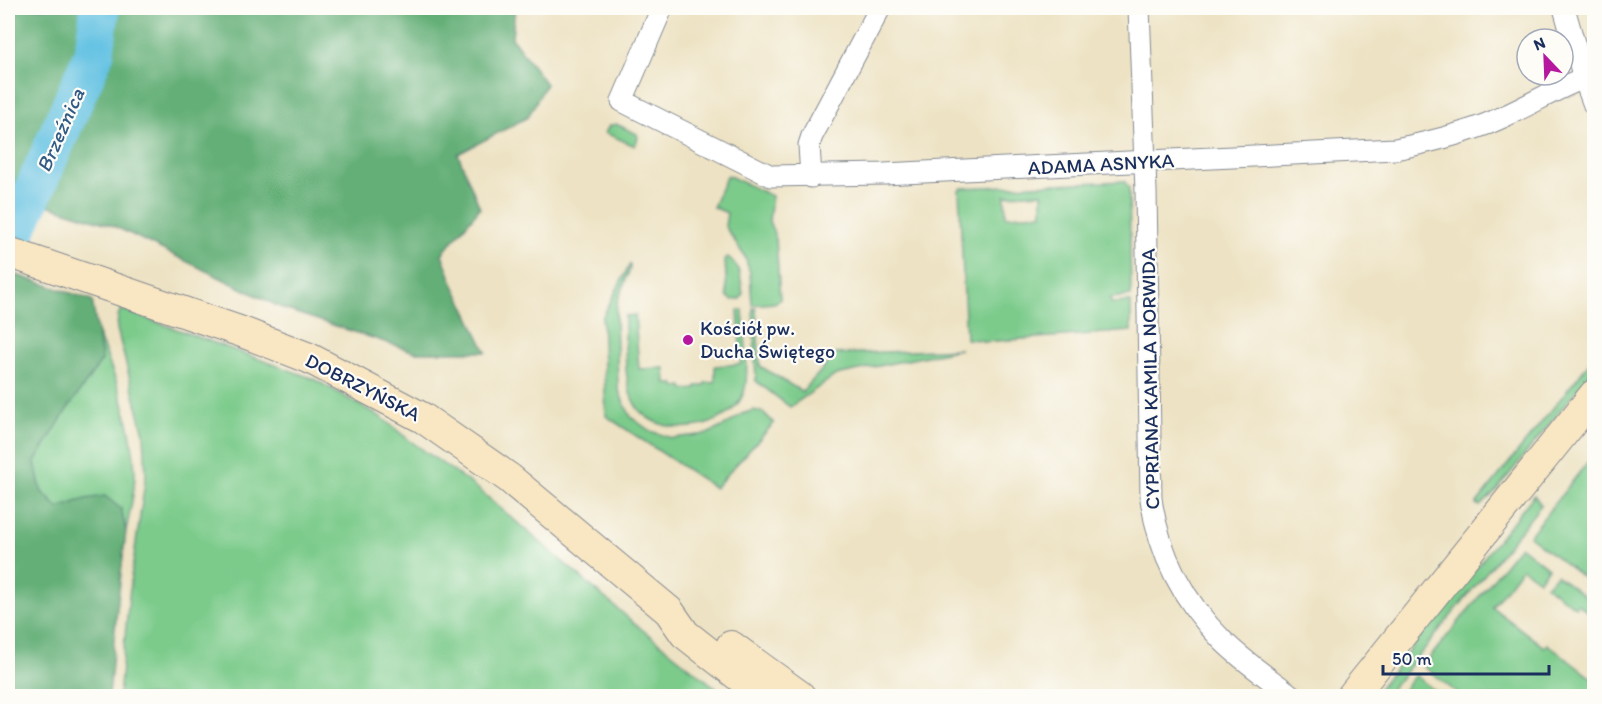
<svg xmlns="http://www.w3.org/2000/svg" width="1602" height="704" viewBox="0 0 1602 704" font-family="Itim,sans-serif">
	<style>
		.green { fill: #7bcb8b; stroke: #4b7d74; stroke-width: 1.5; fill-rule: evenodd }
		.forest { fill: #64af77; stroke: #406f6a; stroke-width: 1.5 }
		.lines { fill: none; stroke-linecap: round; stroke-linejoin: round }
		.river { stroke: #65c2e3; stroke-width: 40 }
		.street-casing { stroke: #848890; stroke-width: 23 }
		.secondary-casing { stroke: #848890; stroke-width: 32 }
		.street { stroke: #fff; stroke-width: 21 }
		.secondary { stroke: #f9e7c3; stroke-width: 30 }
		.poi-dot { fill: #b5179e; stroke: #fdfcf7; stroke-width: 2 }
		.labels { text-anchor: middle; dominant-baseline: central; stroke-width: 4.5; stroke-linejoin: round; paint-order: stroke }
		.street-label { font-size: 20px; fill: #1b2f5e; stroke: #fdfcf7 }
		.poi-label { font-size: 20px; fill: #1b2f5e; stroke: #fdfcf7; text-anchor: start }
		.water-label { font-size: 21px; font-style: italic; fill: #315b86; stroke: #fdfcf7 }
	</style>
	<rect width="100%" height="100%" fill="#fdfcf7"/>
	<filter id="ink" filterUnits="userSpaceOnUse"><feTurbulence type="fractalNoise" baseFrequency=".0167" numOctaves="2"/><feDisplacementMap in="SourceGraphic" scale="12" xChannelSelector="R" yChannelSelector="G"/><feConvolveMatrix kernelMatrix="1 2 1 2 8 2 1 2 1" color-interpolation-filters="sRGB"/></filter>
	<filter id="wash" filterUnits="userSpaceOnUse"><feTurbulence type="fractalNoise" baseFrequency=".008" numOctaves="4" result="noise"/><feDisplacementMap in="SourceGraphic" scale="24" xChannelSelector="R" yChannelSelector="G"/><feGaussianBlur stdDeviation="1.35" result="paint"/><feColorMatrix in="noise" values="0 0 0 0 0 0 0 0 0 0 0 0 0 0 0 0 0 1.4 0 .05"/><feComposite in="paint" operator="in"/></filter>
	<g filter="url(#wash)">
		<rect width="100%" height="100%" fill="#ede2c3"/>
		<g class="green">
			<polygon points="616,124 637,134 638,138 635,146 605,133 609,126"/>
			<polygon points="727,175 772,196 769,221 776,239 780,300 774,303 752,305 750,273 745,257 725,226 727,213 713,207"/>
			<path d="M1124,181l5,7 2,108 -21,2 1,5 20,-1v29l-148,11 -2,-2 -15,-1 -7,-149 3,-2zM1042,193v21l-36,2 -1,-21z"/>
			<path d="M728,257c13,9 13,24 15,38l-3,4 -8,1 -5,-4 -2,-37z"/>
			<polygon points="630,264 630,269 617,302 616,317 618,388 623,401 631,417 650,431 672,438 707,434 726,425 742,414 754,410 764,413 774,423 715,488 606,416 602,318"/>
			<polygon points="753,308 756,309 760,366 802,392 836,354 960,349 836,375 790,407 756,381"/>
			<polygon points="121,309 314,379 381,417 409,440 477,488 634,623 726,696 119,696 131,577 146,475 144,434 117,329 118,316"/>
			<path d="M738,310h5c1,20 7,64 1,82 -13,39 -85,49 -108,14 -14,-21 -10,-64 -11,-90l10,-1 4,54 26,-1 1,16h9v3l8,-1 1,4 12,-1v-3h8l1,-3 10,-1v-16l26,-2z"/>
			<path d="M98,334c18,44 35,90 37,138 0,20 -5,40 -9,59l-5,-22 -36,-10 -27,9 -17,-17 -6,-29 30,-51 37,-51z"/>
			<polygon points="1594,357 1594,368 1497,490 1480,506 1476,504"/>
			<polygon points="1594,454 1594,480 1590,485 1594,489 1594,586 1529,536"/>
			<polygon points="1534,495 1541,505 1386,696 1373,696"/>
			<polygon points="1520,546 1548,568 1539,580 1522,568 1492,607 1544,647 1547,644 1594,680 1594,696 1461,696 1423,666"/>
			<polygon points="1556,575 1594,603 1589,613 1578,604 1575,607 1546,586"/>
			<polygon points="1415,675 1441,696 1399,696"/>
		</g>
		<g class="forest">
			<polygon points="8,8 515,8 512,38 546,84 528,117 458,154 480,208 442,254 452,281 486,352 415,352 284,309 114,226 8,193"/>
			<polygon points="8,272 92,300 102,360 66,411 35,462 41,491 58,508 85,499 105,496 121,509 126,531 117,609 109,696 8,696"/>
		</g>
		<g class="lines">
			<polyline class="river" points="8,249 94,54 100,8"/>
		</g>
	</g>
	<g filter="url(#ink)">
		<g class="lines">
			<g class="street-casing">
				<g id="street">
					<path d="M662,8l-40,93 149,75 113,-2 511,-25c31,-6 60,-13 89,-24 35,-13 66,-34 100,-47"/>
					<path d="M1139,8l7,183 5,308c8,55 33,103 72,142 21,21 46,37 69,55"/>
					<polyline points="1564,8 1584,78 1594,105"/>
					<polyline points="811,177 809,145 812,136 880,8"/>
				</g>
			</g>
			<g class="secondary-casing">
				<g id="secondary">
					<polyline points="8,252 242,332 309,358 423,418 509,478 669,611 685,634 764,696"/>
					<polyline points="731,646 800,696"/>
					<polyline points="1352,696 1594,395"/>
				</g>
			</g>
			<use href="#street" class="street"/>
			<use href="#secondary" class="secondary"/>
		</g>
	</g>
	<circle class="poi-dot" cx="688" cy="340" r="6"/>
	<g class="labels">
		<g class="street-label">
			<text transform="translate(1101 164) rotate(-3)">ADAMA ASNYKA</text>
			<text transform="translate(1150 379) rotate(-91)">CYPRIANA KAMILA NORWIDA</text>
			<text transform="translate(363 387) rotate(27)">DOBRZYŃSKA</text>
		</g>
		<g class="poi-label">
			<text x="700" y="328">Kościół pw.<tspan x="700" dy="23">Ducha Świętego</tspan></text>
		</g>
		<g class="water-label">
			<text transform="translate(60 130) rotate(-66)">Brzeźnica</text>
		</g>
	</g>
	<rect width="1602" height="704" fill="none" stroke="#fdfcf7" stroke-width="30"/>
	<g transform="translate(1545 57) rotate(337)"><circle r="28" fill="#fdfcf7" stroke="#a3aaba" stroke-width="1.5"/>
	<path d="M0-4.5L10 22L0 15L-10 22Z" fill="#b5179e"/>
	<text y="-9" font-size="16" font-weight="bold" text-anchor="middle" fill="#1b2f5e">N</text>
	</g>
	<path d="M1383 665v9h166v-9" fill="none" stroke="#1b2f5e" stroke-width="3"/>
	<text x="1392" y="665" font-size="18" fill="#1b2f5e" stroke="#fdfcf7" stroke-width="4.5" paint-order="stroke">50 m</text>
</svg>
